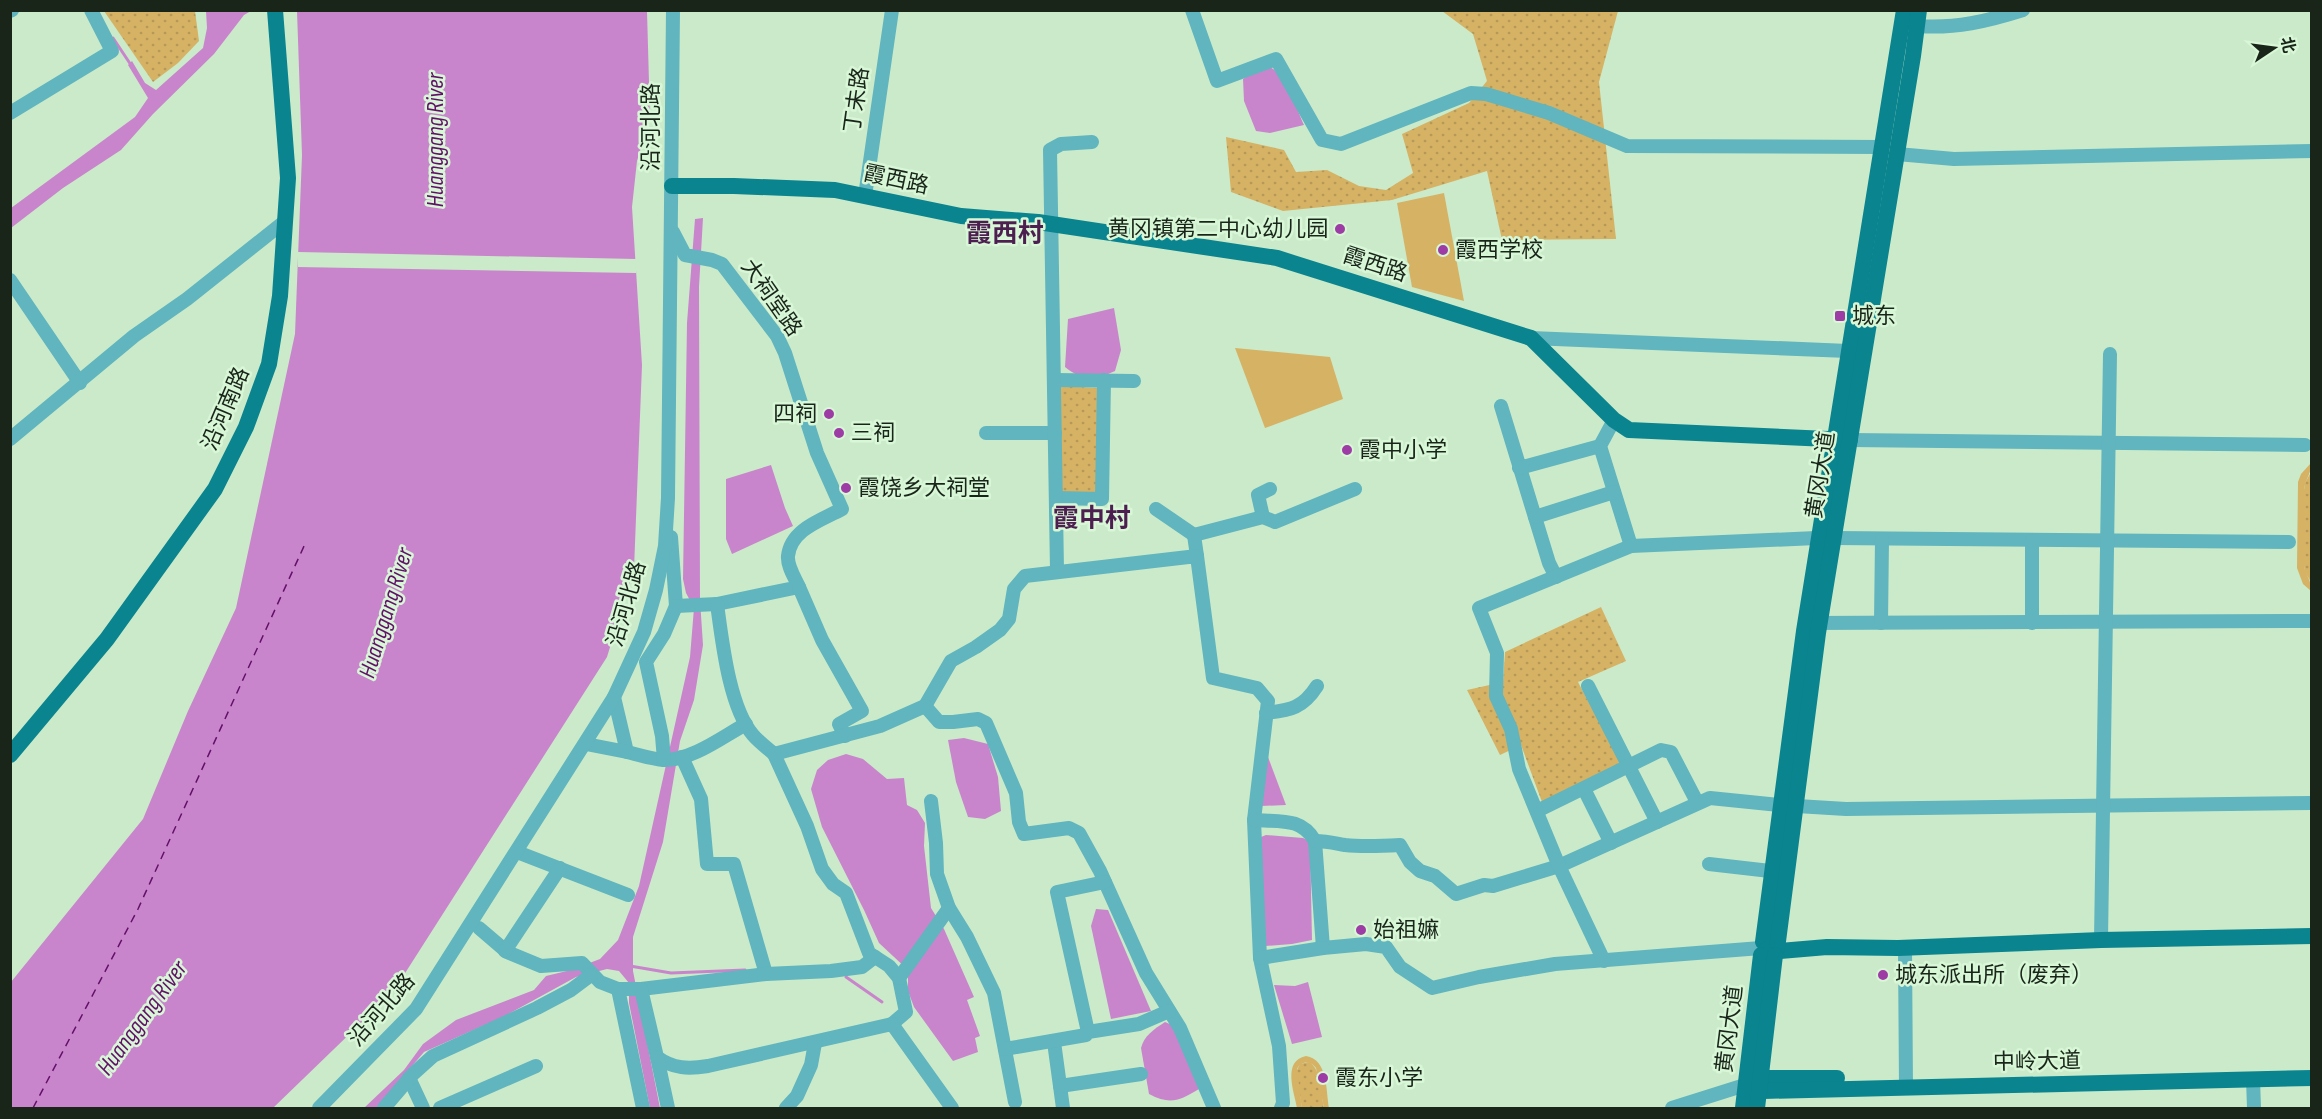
<svg xmlns="http://www.w3.org/2000/svg" width="2322" height="1119" viewBox="0 0 2322 1119" font-family="'Sofia Sans Condensed','Noto Sans SC',sans-serif">
	<style>
		.green { fill: url(#green-dots) }
		.pitch { fill: #d6b265 }
		.water { fill: #c985cc }
		.pier { fill: #cbeaca }
		.lines { fill: none; stroke-linecap: round; stroke-linejoin: round }
		.stream { stroke: #c985cc; stroke-width: 3 }
		.ferry { stroke: #631069; stroke-width: 1.5; stroke-dasharray: 8 6; stroke-linecap: butt }
		.minor { stroke: #60b5be; stroke-width: 14 }
		.major { stroke: #0a848f; stroke-width: 16 }
		.poi-dot { fill: #9d3ca4; stroke: #d8f7d7; stroke-width: 2 }
		.labels { text-anchor: middle; dominant-baseline: central; stroke-width: 5; stroke-linejoin: round; paint-order: stroke }
		.street-label { font-size: 22px; fill: #192519; stroke: #d8f7d7 }
		.poi-label { font-size: 22px; fill: #192519; stroke: #d8f7d7; text-anchor: start }
		.water-label { font-size: 24px; font-style: italic; fill: #631069; stroke: #d8f7d7 }
		.quarter-label { font-size: 26px; font-weight: bold; fill: #4d1f51; stroke: #d8f7d7 }
	</style>
	<defs>
		<pattern id="green-dots" width="8" height="8" patternUnits="userSpaceOnUse" patternTransform="scale(1.5)"><rect width="8" height="8" fill="#d6b265"/><path d="M2 2h.1M6 6h.1" fill="none" stroke="#b79957" stroke-width="1.8" stroke-linecap="round"/></pattern>
	</defs>
	<rect width="100%" height="100%" fill="#cbeaca"/>
	<g class="green">
		<polygon points="104,11 195,11 199,41 178,63 153,82"/>
		<polygon points="1442,11 1618,11 1599,82 1616,239 1502,240 1487,171 1392,200 1283,211 1231,192 1226,137 1284,150 1296,172 1327,170 1359,186 1386,190 1413,173 1402,134 1469,103 1487,81 1473,34"/>
		<polygon points="1060,386 1098,388 1098,495 1060,495"/>
		<polygon points="2311,472 2311,582 2305,572 2304,566 2304,490 2305,483"/>
		<polygon points="1601,607 1626,661 1578,682 1621,763 1542,802 1521,745 1500,755 1467,690 1503,682 1505,652"/>
		<path d="M1309,1062c13,7 12,33 15,46h-22l-6,-36 4,-8z"/>
	</g>
	<g class="pitch">
		<polygon points="1444,193 1464,301 1412,287 1397,203"/>
		<polygon points="1235,348 1330,357 1343,399 1265,428"/>
		<path d="M2311,463c1,10 -6,16 -7,27v76c2,10 8,15 7,25l-8,-7 -6,-16 1,-86 3,-8z"/>
		<path d="M1306,1056c22,3 20,35 23,52h-5l-8,-40c-6,-8 -15,-7 -19,1l5,39h-5c-3,-17 -15,-47 9,-52z"/>
	</g>
	<g class="water">
		<polygon points="206,11 272,11 251,11 244,15 214,54 153,114 121,150 63,188 11,228 11,208 135,117 148,98 128,65 132,61 145,83 156,90 203,48 207,28"/>
		<polygon points="297,11 647,11 650,118 637,161 632,207 642,365 634,569 607,657 393,992 273,1108 11,1108 11,982 143,819 188,711 236,608 295,334 302,155"/>
		<path d="M1269,67c16,5 28,43 35,58l-34,8 -14,-2 -12,-30 -1,-22 9,-6z"/>
		<polygon points="703,218 699,287 700,600 703,645 694,700 680,741 663,842 633,937 633,971 660,1108 650,1108 629,1003 629,983 619,971 607,969 576,977 505,1016 424,1052 376,1108 364,1108 404,1070 423,1044 456,1020 534,990 546,976 571,970 600,959 618,940 639,886 690,657 694,608 686,593 683,579 687,323 695,219"/>
		<path d="M1114,308l7,42 -6,21c-21,10 -32,10 -50,-4l3,-48z"/>
		<polygon points="771,465 785,508 793,526 732,554 726,539 726,479"/>
		<polygon points="964,738 988,744 998,777 1001,811 985,819 968,817 956,782 948,740"/>
		<polygon points="846,754 863,759 887,779 904,778 907,805 917,810 925,823 924,846 931,908 944,929 974,997 967,1000 980,1036 975,1038 978,1052 953,1061 914,1007 908,991 908,970 879,943 864,910 822,827 811,789 817,770 828,760"/>
		<polygon points="1268,757 1286,805 1261,806"/>
		<polygon points="1266,835 1303,838 1310,841 1312,940 1292,944 1265,946 1261,837"/>
		<polygon points="1096,909 1108,910 1151,1011 1111,1019 1091,926"/>
		<polygon points="1308,982 1322,1037 1292,1044 1274,985 1295,986"/>
		<path d="M1165,1022l7,3 27,64c-20,12 -29,16 -50,5l-8,-46c3,-12 13,-19 24,-26z"/>
	</g>
	<polygon class="pier" points="298,252 636,259 636,273 298,267"/>
	<g class="lines">
		<g class="stream">
			<polyline points="113,38 131,65"/>
			<polyline points="630,966 671,973 745,970"/>
			<polyline points="846,977 882,1002"/>
		</g>
		<polyline class="ferry" points="33,1108 138,909 305,544"/>
		<g class="minor">
			<polyline points="1192,10 1217,81 1276,59 1322,140 1341,144 1471,93 1486,94 1549,113 1627,146 1881,147"/>
			<polyline points="10,11 12,10"/>
			<path d="M1918,26c37,3 70,-5 105,-16"/>
			<polyline points="10,113 112,51 91,10"/>
			<polyline points="1897,154 1954,159 2312,151"/>
			<polyline points="865,196 892,10"/>
			<polyline points="10,280 80,383"/>
			<polyline points="1531,338 1848,351"/>
			<polyline points="1054,380 1134,381"/>
			<polyline points="1501,406 1549,563 1556,577"/>
			<polyline points="1614,420 1600,446 1631,546"/>
			<polyline points="986,433 1055,433"/>
			<polyline points="10,439 134,336 187,299 284,222"/>
			<polyline points="1850,440 2305,445"/>
			<polyline points="1519,468 1600,446"/>
			<polyline points="1056,498 1102,499 1104,380"/>
			<polyline points="1156,509 1194,535"/>
			<polyline points="1263,517 1258,495 1270,489"/>
			<polyline points="1535,517 1614,492"/>
			<path d="M671,537l5,69 41,-2 82,-17c-4,-9 -12,-21 -11,-31 3,-27 34,-36 54,-47l-25,-56 -32,-100 -8,-17 -55,-72 -10,-4 -27,-5 -12,-23"/>
			<polyline points="1834,538 2289,542"/>
			<polyline points="1197,556 1194,535 1263,517 1275,522 1355,489"/>
			<polyline points="1057,570 1050,150 1061,144 1092,142"/>
			<polyline points="799,587 822,640 862,711 839,724 845,736"/>
			<path d="M717,604c5,36 12,103 36,131 6,7 14,13 21,19l106,-28 45,-20 26,-45 25,-14 24,-17 9,-11 5,-30 11,-13 172,-20 16,122 44,10 11,13 -14,119 6,138 19,88 4,57 -2,5"/>
			<polyline points="1810,623 2312,621"/>
			<polyline points="1881,623 1882,539"/>
			<polyline points="2032,623 2032,541"/>
			<polyline points="1588,686 1657,822"/>
			<path d="M614,697l13,55c12,3 25,7 37,8 29,0 58,-23 82,-36"/>
			<polyline points="925,706 939,722 953,722 978,719 986,723 1016,793 1019,822 1024,834 1069,828 1079,833 1100,871 1146,973 1180,1028 1214,1108"/>
			<path d="M1266,713c25,-3 37,-5 51,-27"/>
			<polyline points="586,744 627,752"/>
			<polyline points="774,754 807,826 822,869 833,884 846,893 869,953 889,966 899,978 906,1012 892,1024"/>
			<polyline points="682,757 701,799 707,864 734,864 766,974"/>
			<polyline points="664,760 662,736 646,662 664,634 676,606"/>
			<polyline points="1584,789 1611,843"/>
			<polyline points="931,801 936,843 937,874 949,908 967,937 994,993 1015,1102"/>
			<polyline points="1797,806 1846,809 2312,803"/>
			<polyline points="1537,811 1661,750 1671,752 1697,802"/>
			<path d="M1254,820c26,2 47,-3 61,21l8,107 43,-4 20,3 14,20 32,21 47,-11 76,-13 206,-16"/>
			<path d="M1315,841c12,0 19,2 30,4 18,2 37,1 55,0l10,17 10,9 15,5 21,18 28,-9 9,1 66,-20 151,-68 69,7"/>
			<polyline points="517,852 628,895"/>
			<polyline points="1709,864 1770,871"/>
			<polyline points="479,928 507,952 541,966 582,963 600,982 618,989 641,989 766,974 831,971 862,967 875,957"/>
			<polyline points="2101,940 2110,354"/>
			<polyline points="1905,948 1906,1088"/>
			<polyline points="505,951 560,868"/>
			<polyline points="1260,958 1323,948"/>
			<polyline points="1604,961 1559,866 1519,769 1511,729 1496,696 1497,653 1479,608 1631,546 1816,538"/>
			<polyline points="899,978 949,908"/>
			<polyline points="618,989 643,1108"/>
			<path d="M641,989l16,68c16,12 32,12 51,9l184,-42 60,84"/>
			<polyline points="1088,1032 1057,892 1105,882"/>
			<polyline points="1054,1042 1063,1108"/>
			<polyline points="1005,1049 1086,1035 1088,1032 1139,1024 1169,1011"/>
			<polyline points="657,1057 668,1108"/>
			<polyline points="409,1078 423,1108"/>
			<polyline points="2253,1079 2254,1108"/>
			<polyline points="1060,1086 1141,1074"/>
			<polyline points="319,1108 416,1009 614,697 644,632 656,590 665,546 668,498 673,10"/>
			<polyline points="384,1108 413,1074 433,1056 537,1008 571,990 591,975"/>
			<polyline points="440,1108 536,1066"/>
			<polyline points="786,1108 797,1096 811,1065 815,1043"/>
			<polyline points="1672,1108 1745,1085"/>
		</g>
		<g class="major">
			<polyline points="672,186 734,186 835,190 961,216 1038,222 1277,258 1531,338 1614,420 1629,430 1850,440"/>
			<polyline points="10,755 107,639 215,489 246,427 269,364 280,296 288,178 275,10"/>
			<polyline points="1763,942 1804,631 1904,10"/>
			<polyline points="1767,949 1780,951 1827,947 1898,948 2101,940 2312,936"/>
			<polyline points="1777,949 1818,633 1913,56 1919,10"/>
			<polyline points="1764,1078 1837,1078"/>
			<polyline points="1763,1091 2312,1078"/>
			<polyline points="1743,1108 1761,955"/>
			<polyline points="1757,1108 1775,955"/>
		</g>
	</g>
	<g class="poi-dot">
		<circle cx="1340" cy="229" r="6"/>
		<circle cx="1443" cy="250" r="6"/>
		<rect x="1834" y="310" width="12" height="12" rx="3"/>
		<circle cx="829" cy="414" r="6"/>
		<circle cx="839" cy="433" r="6"/>
		<circle cx="1347" cy="450" r="6"/>
		<circle cx="846" cy="488" r="6"/>
		<circle cx="1361" cy="930" r="6"/>
		<circle cx="1883" cy="975" r="6"/>
		<circle cx="1323" cy="1078" r="6"/>
	</g>
	<g class="labels">
		<g class="street-label">
			<text transform="translate(857 100) rotate(-82)">丁未路</text>
			<text transform="translate(651 127) rotate(-90)">沿河北路</text>
			<text transform="translate(896 180) rotate(12)">霞西路</text>
			<text transform="translate(1375 265) rotate(18)">霞西路</text>
			<text transform="translate(771 298) rotate(55)">大祠堂路</text>
			<text transform="translate(226 409) rotate(-67)">沿河南路</text>
			<text transform="translate(1821 475) rotate(-81)">黄冈大道</text>
			<text transform="translate(627 604) rotate(-74)">沿河北路</text>
			<text transform="translate(382 1010) rotate(-49)">沿河北路</text>
			<text transform="translate(1730 1029) rotate(-83)">黄冈大道</text>
			<text transform="translate(2037 1062) rotate(-1)">中岭大道</text>
		</g>
		<g class="poi-label">
			<text x="1328" y="229" text-anchor="end">黄冈镇第二中心幼儿园</text>
			<text x="1455" y="250">霞西学校</text>
			<text x="1852" y="316">城东</text>
			<text x="817" y="414" text-anchor="end">四祠</text>
			<text x="851" y="433">三祠</text>
			<text x="1359" y="450">霞中小学</text>
			<text x="858" y="488">霞饶乡大祠堂</text>
			<text x="1373" y="930">始祖嫲</text>
			<text x="1895" y="975">城东派出所（废弃）</text>
			<text x="1335" y="1078">霞东小学</text>
		</g>
		<g class="water-label">
			<text transform="translate(435 140) rotate(-90)">Huanggang River</text>
			<text transform="translate(386 613) rotate(-73)">Huanggang River</text>
			<text transform="translate(142 1018) rotate(-54)">Huanggang River</text>
		</g>
		<g class="quarter-label">
			<text x="1005" y="234">霞西村</text>
			<text x="1092" y="519">霞中村</text>
		</g>
	</g>
	<rect width="2322" height="1119" fill="none" stroke="#192519" stroke-width="24"/>
	<g transform="translate(2274 48) rotate(77)" stroke="#d8f7d7" stroke-width="4.5" paint-order="stroke">
	<path d="M0-4.5L10 22L0 15L-10 22Z" fill="#192519"/>
	<text y="-9" font-size="16" font-weight="bold" text-anchor="middle" fill="#192519">北</text>
	</g>
</svg>
